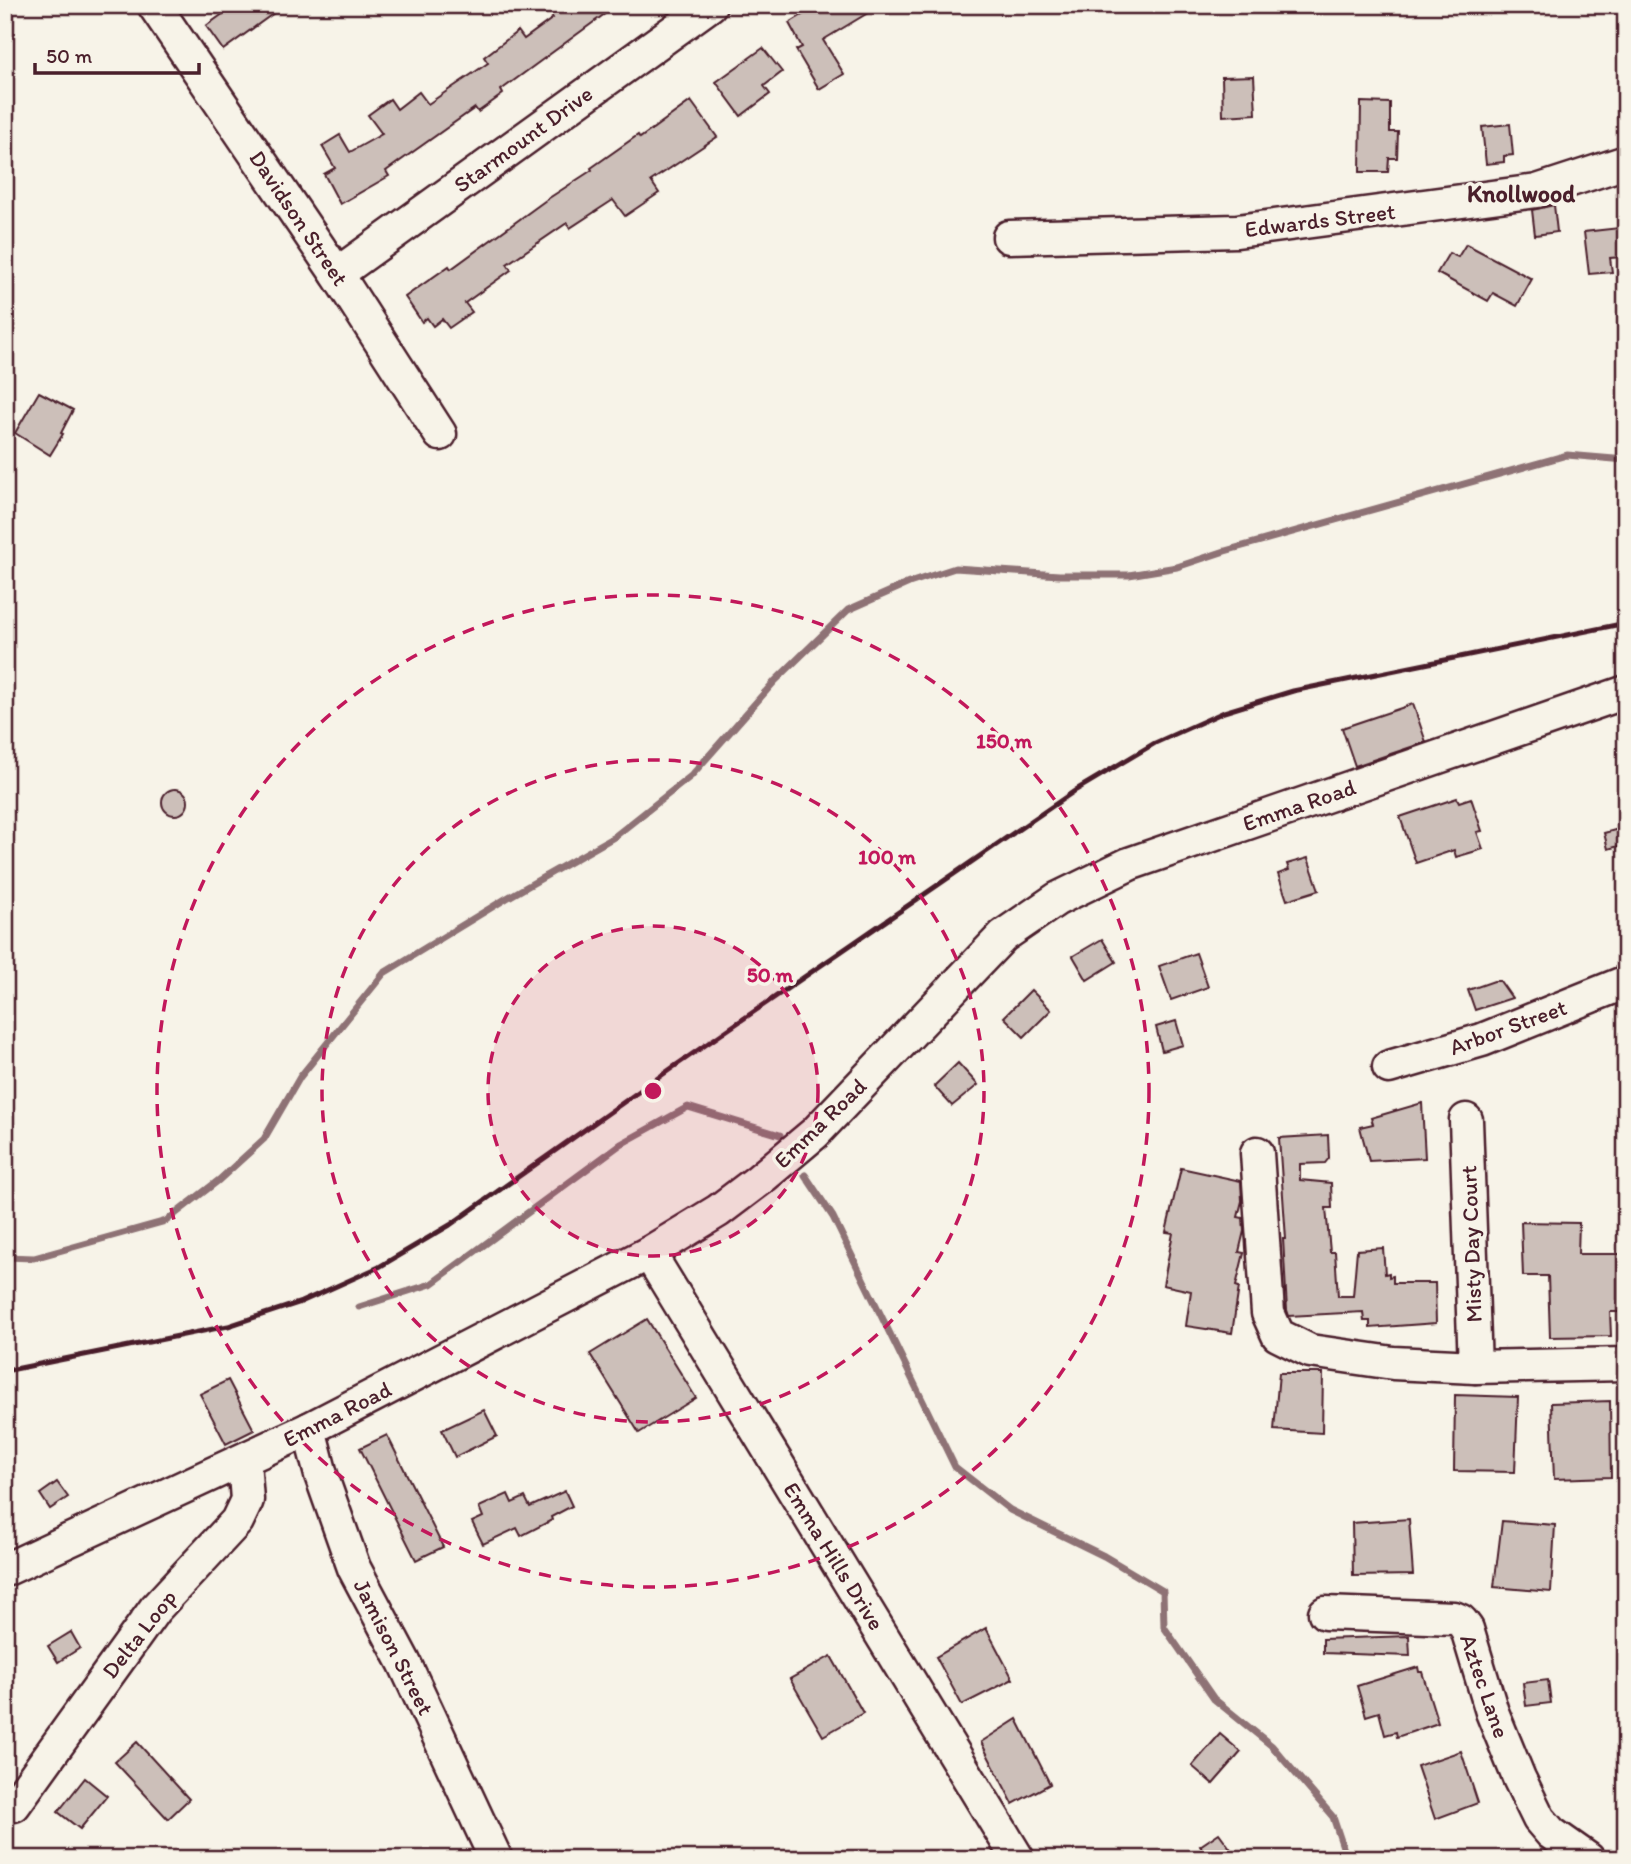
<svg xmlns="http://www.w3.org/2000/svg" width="1631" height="1864" viewBox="0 0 1631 1864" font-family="Itim,sans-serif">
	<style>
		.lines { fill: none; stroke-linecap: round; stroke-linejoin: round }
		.stream { stroke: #8e7275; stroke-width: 7 }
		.building { fill: #ccbfb9; stroke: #4a1f2b; stroke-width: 2 }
		.minor-casing { stroke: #4a1f2b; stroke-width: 37 }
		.minor { stroke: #f7f3e8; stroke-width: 32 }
		.rail { stroke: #4a1f2b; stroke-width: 5 }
		.ring { fill: none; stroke: #c2185b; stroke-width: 3.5; stroke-dasharray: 12 9 }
		.labels { text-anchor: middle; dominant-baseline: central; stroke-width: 7; stroke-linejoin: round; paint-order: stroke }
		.street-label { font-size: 23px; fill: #4a1f2b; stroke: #f7f3e8 }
		.neighbourhood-label { font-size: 24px; font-weight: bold; fill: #4a1f2b; stroke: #f7f3e8 }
		.centre { fill: #c2185b; stroke: #f7f3e8; stroke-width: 3.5 }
		.ring-label { font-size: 21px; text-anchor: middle; font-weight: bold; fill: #c2185b; stroke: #f7f3e8; stroke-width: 7; stroke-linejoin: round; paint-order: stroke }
	</style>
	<rect width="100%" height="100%" fill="#f7f3e8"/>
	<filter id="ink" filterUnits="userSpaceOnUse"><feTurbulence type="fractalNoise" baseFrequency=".0143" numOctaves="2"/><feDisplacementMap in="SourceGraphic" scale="14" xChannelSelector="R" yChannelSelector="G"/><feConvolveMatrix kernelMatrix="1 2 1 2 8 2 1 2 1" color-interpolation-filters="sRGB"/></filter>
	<g filter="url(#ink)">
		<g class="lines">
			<g class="stream">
				<polyline points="805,1175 833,1217 955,1467 1010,1510 1104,1556 1163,1591 1164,1627 1214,1699 1272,1746 1333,1817 1347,1859"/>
				<polyline points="5,1257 34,1258 166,1221 219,1180 264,1139 300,1077 384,973 507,898 614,837 691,776 775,681 848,610 909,583 955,568 1059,575 1129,575 1177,567 1225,551 1567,455 1626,460"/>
				<polyline points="359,1307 431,1284 621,1144 688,1107 780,1135"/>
			</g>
		</g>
		<g class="building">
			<polygon points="218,5 285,5 223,50 206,26 224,13"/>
			<polygon points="543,5 617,5 501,90 503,94 478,112 475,108 386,171 389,176 340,204 324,174 335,168 322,146 340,135 350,152 382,134 368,115 390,99 397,109 419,92 428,104 488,63 484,57 518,31 524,39 553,18"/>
			<polygon points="819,5 881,5 823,40 844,74 819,89 796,50 802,47 789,23"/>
			<polygon points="763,48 782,72 764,86 770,94 741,116 716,82"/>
			<polygon points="1254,76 1256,114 1223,116 1222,77"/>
			<polygon points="691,101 717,137 651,181 659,193 625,216 613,200 570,228 567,223 507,264 511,270 465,303 472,312 449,328 442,319 433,326 427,318 422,322 405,297 449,266 451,269 546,200 592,170 591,168 638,135 640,138"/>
			<polygon points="1361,102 1390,103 1390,132 1398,132 1397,158 1389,158 1388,172 1360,172"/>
			<polygon points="1510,124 1513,155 1504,156 1504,162 1486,164 1482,127"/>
			<polygon points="1554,205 1557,232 1535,235 1532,210"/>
			<polygon points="1619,228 1622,257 1610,258 1612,272 1589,274 1584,232"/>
			<polygon points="1466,244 1532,279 1517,306 1493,293 1488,301 1437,273 1449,253 1458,257"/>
			<polygon points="39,392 73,410 61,433 63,434 50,455 15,433"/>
			<polygon points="1413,704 1426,742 1355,766 1342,728"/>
			<circle cx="175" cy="802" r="13"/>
			<polygon points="1457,798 1459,802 1471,798 1482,831 1477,832 1483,849 1456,857 1454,850 1416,863 1400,817"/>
			<polygon points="1626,827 1626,844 1608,849 1604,833"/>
			<polygon points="1308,858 1319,890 1287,900 1278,874 1289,870 1287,864"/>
			<polygon points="1102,939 1116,962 1087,980 1073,956"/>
			<polygon points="1196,953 1208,987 1171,1000 1159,966"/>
			<polygon points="1494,981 1500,981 1512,998 1475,1010 1468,990"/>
			<polygon points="1031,990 1051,1010 1024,1037 1004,1017"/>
			<polygon points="1176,1021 1183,1045 1162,1051 1156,1027"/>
			<polygon points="958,1063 978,1085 952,1106 934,1086"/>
			<polygon points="1422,1103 1425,1158 1369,1161 1360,1127 1373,1124 1371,1118"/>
			<polygon points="1328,1135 1329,1158 1325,1163 1300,1164 1300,1180 1331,1183 1332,1208 1326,1208 1330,1252 1335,1252 1338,1296 1353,1296 1357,1250 1383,1248 1385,1274 1389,1273 1389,1277 1393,1276 1393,1283 1435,1283 1436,1323 1370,1328 1370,1321 1364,1321 1363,1312 1289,1316 1287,1310 1283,1239 1286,1239 1279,1138"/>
			<polygon points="1181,1168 1241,1181 1242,1201 1238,1217 1243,1218 1244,1231 1239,1252 1244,1253 1236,1286 1239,1287 1232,1333 1186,1326 1191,1291 1163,1285 1173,1233 1166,1232"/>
			<polygon points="1521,1222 1579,1223 1578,1254 1626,1254 1626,1312 1610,1312 1611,1336 1550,1337 1548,1276 1523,1276"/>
			<polygon points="647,1319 696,1398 639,1433 590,1354"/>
			<polygon points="1279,1373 1323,1373 1322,1433 1274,1430"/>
			<polygon points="228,1380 254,1430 226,1444 200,1394"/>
			<polygon points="1455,1395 1518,1397 1515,1472 1454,1471"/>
			<polygon points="1610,1401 1611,1477 1554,1479 1551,1403"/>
			<polygon points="484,1410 497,1436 455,1457 442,1430"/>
			<polygon points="387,1435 443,1547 416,1560 360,1448"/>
			<polygon points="57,1482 68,1497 50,1509 40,1494"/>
			<polygon points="565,1491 572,1506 551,1517 552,1520 521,1536 517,1528 483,1544 472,1522 483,1517 479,1507 508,1494 512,1503 525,1497 530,1507"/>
			<polygon points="1409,1519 1413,1575 1353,1576 1352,1523"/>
			<polygon points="1502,1521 1555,1525 1551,1592 1494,1587"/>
			<polygon points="986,1628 1013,1679 962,1705 936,1657"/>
			<polygon points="71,1632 80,1648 58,1662 48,1646"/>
			<polygon points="1409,1636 1410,1656 1323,1653 1323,1639"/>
			<polygon points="831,1656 863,1713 823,1736 790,1679"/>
			<polygon points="1418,1667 1419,1672 1422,1672 1438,1723 1397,1737 1396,1732 1385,1735 1379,1712 1366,1716 1357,1686"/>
			<polygon points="1548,1680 1551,1703 1526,1706 1523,1683"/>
			<polygon points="1017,1719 1050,1784 1013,1804 981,1742"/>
			<polygon points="1220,1734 1241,1752 1213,1784 1192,1766"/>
			<polygon points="137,1742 189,1799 168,1819 115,1762"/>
			<polygon points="1461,1751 1478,1803 1435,1819 1417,1766"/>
			<polygon points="85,1778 107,1796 80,1829 58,1812"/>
			<polygon points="1219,1833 1238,1859 1209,1859 1200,1846"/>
		</g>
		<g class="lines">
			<g class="minor-casing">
				<g id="minor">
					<polyline points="154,5 337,274 440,434"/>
					<polyline points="1009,237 1237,231 1537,191 1626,162"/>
					<polyline points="337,274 710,5"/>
					<polyline points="1389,1067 1482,1040 1626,982"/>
					<polyline points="1466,1120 1475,1367"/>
					<polyline points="1257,1153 1268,1313 1278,1335 1310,1351 1393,1363 1475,1367 1626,1364"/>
					<polyline points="649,1253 1018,1859"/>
					<polyline points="309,1429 321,1475 354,1568 404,1662 496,1859"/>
					<polyline points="5,1570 309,1429 649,1253 718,1211 759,1180 815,1133 1003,936 1057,899 1129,864 1626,692"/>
					<polyline points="1325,1613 1454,1618 1461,1621 1467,1629 1492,1712 1519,1778 1539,1819 1551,1833 1588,1859"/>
					<polyline points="14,1805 155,1609 237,1521 247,1500 244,1461"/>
				</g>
			</g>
			<use href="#minor" class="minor"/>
			<polyline class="rail" points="5,1371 228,1326 301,1302 379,1267 450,1225 672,1068 1076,790 1155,743 1224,712 1293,691 1626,623"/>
		</g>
	</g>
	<circle cx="653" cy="1091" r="165" fill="#c2185b" fill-opacity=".12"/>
	<g class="ring">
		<circle cx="653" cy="1091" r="165"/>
		<circle cx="653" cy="1091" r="331"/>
		<circle cx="653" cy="1091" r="496"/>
	</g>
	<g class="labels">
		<g class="street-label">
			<text transform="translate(523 139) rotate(-36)">Starmount Drive</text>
			<text transform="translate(299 218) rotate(56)">Davidson Street</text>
			<text transform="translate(1320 220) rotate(-7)">Edwards Street</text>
			<text transform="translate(1299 805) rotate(-19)">Emma Road</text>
			<text transform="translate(1508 1027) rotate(-20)">Arbor Street</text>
			<text transform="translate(820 1123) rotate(-44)">Emma Road</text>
			<text transform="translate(1471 1244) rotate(-92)">Misty Day Court</text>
			<text transform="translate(337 1414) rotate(-27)">Emma Road</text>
			<text transform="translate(834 1556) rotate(58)">Emma Hills Drive</text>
			<text transform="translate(139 1634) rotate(-52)">Delta Loop</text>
			<text transform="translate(394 1647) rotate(63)">Jamison Street</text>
			<text transform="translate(1485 1686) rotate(71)">Aztec Lane</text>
		</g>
		<g class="neighbourhood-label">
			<text x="1521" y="193">Knollwood</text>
		</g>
	</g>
	<circle cx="653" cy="1091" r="10" class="centre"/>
	<g class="ring-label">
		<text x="1004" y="748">150 m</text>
		<text x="887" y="864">100 m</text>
		<text x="770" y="982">50 m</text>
	</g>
	<rect width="1631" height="1864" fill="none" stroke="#f7f3e8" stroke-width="28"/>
	<rect x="14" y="14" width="1603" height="1836" fill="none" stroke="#4a1f2b" stroke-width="2.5" filter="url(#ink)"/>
	<path d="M35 63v10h164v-10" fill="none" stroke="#4a1f2b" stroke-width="3.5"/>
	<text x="46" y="63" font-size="21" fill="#4a1f2b" stroke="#f7f3e8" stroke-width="5" paint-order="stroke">50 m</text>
</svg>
